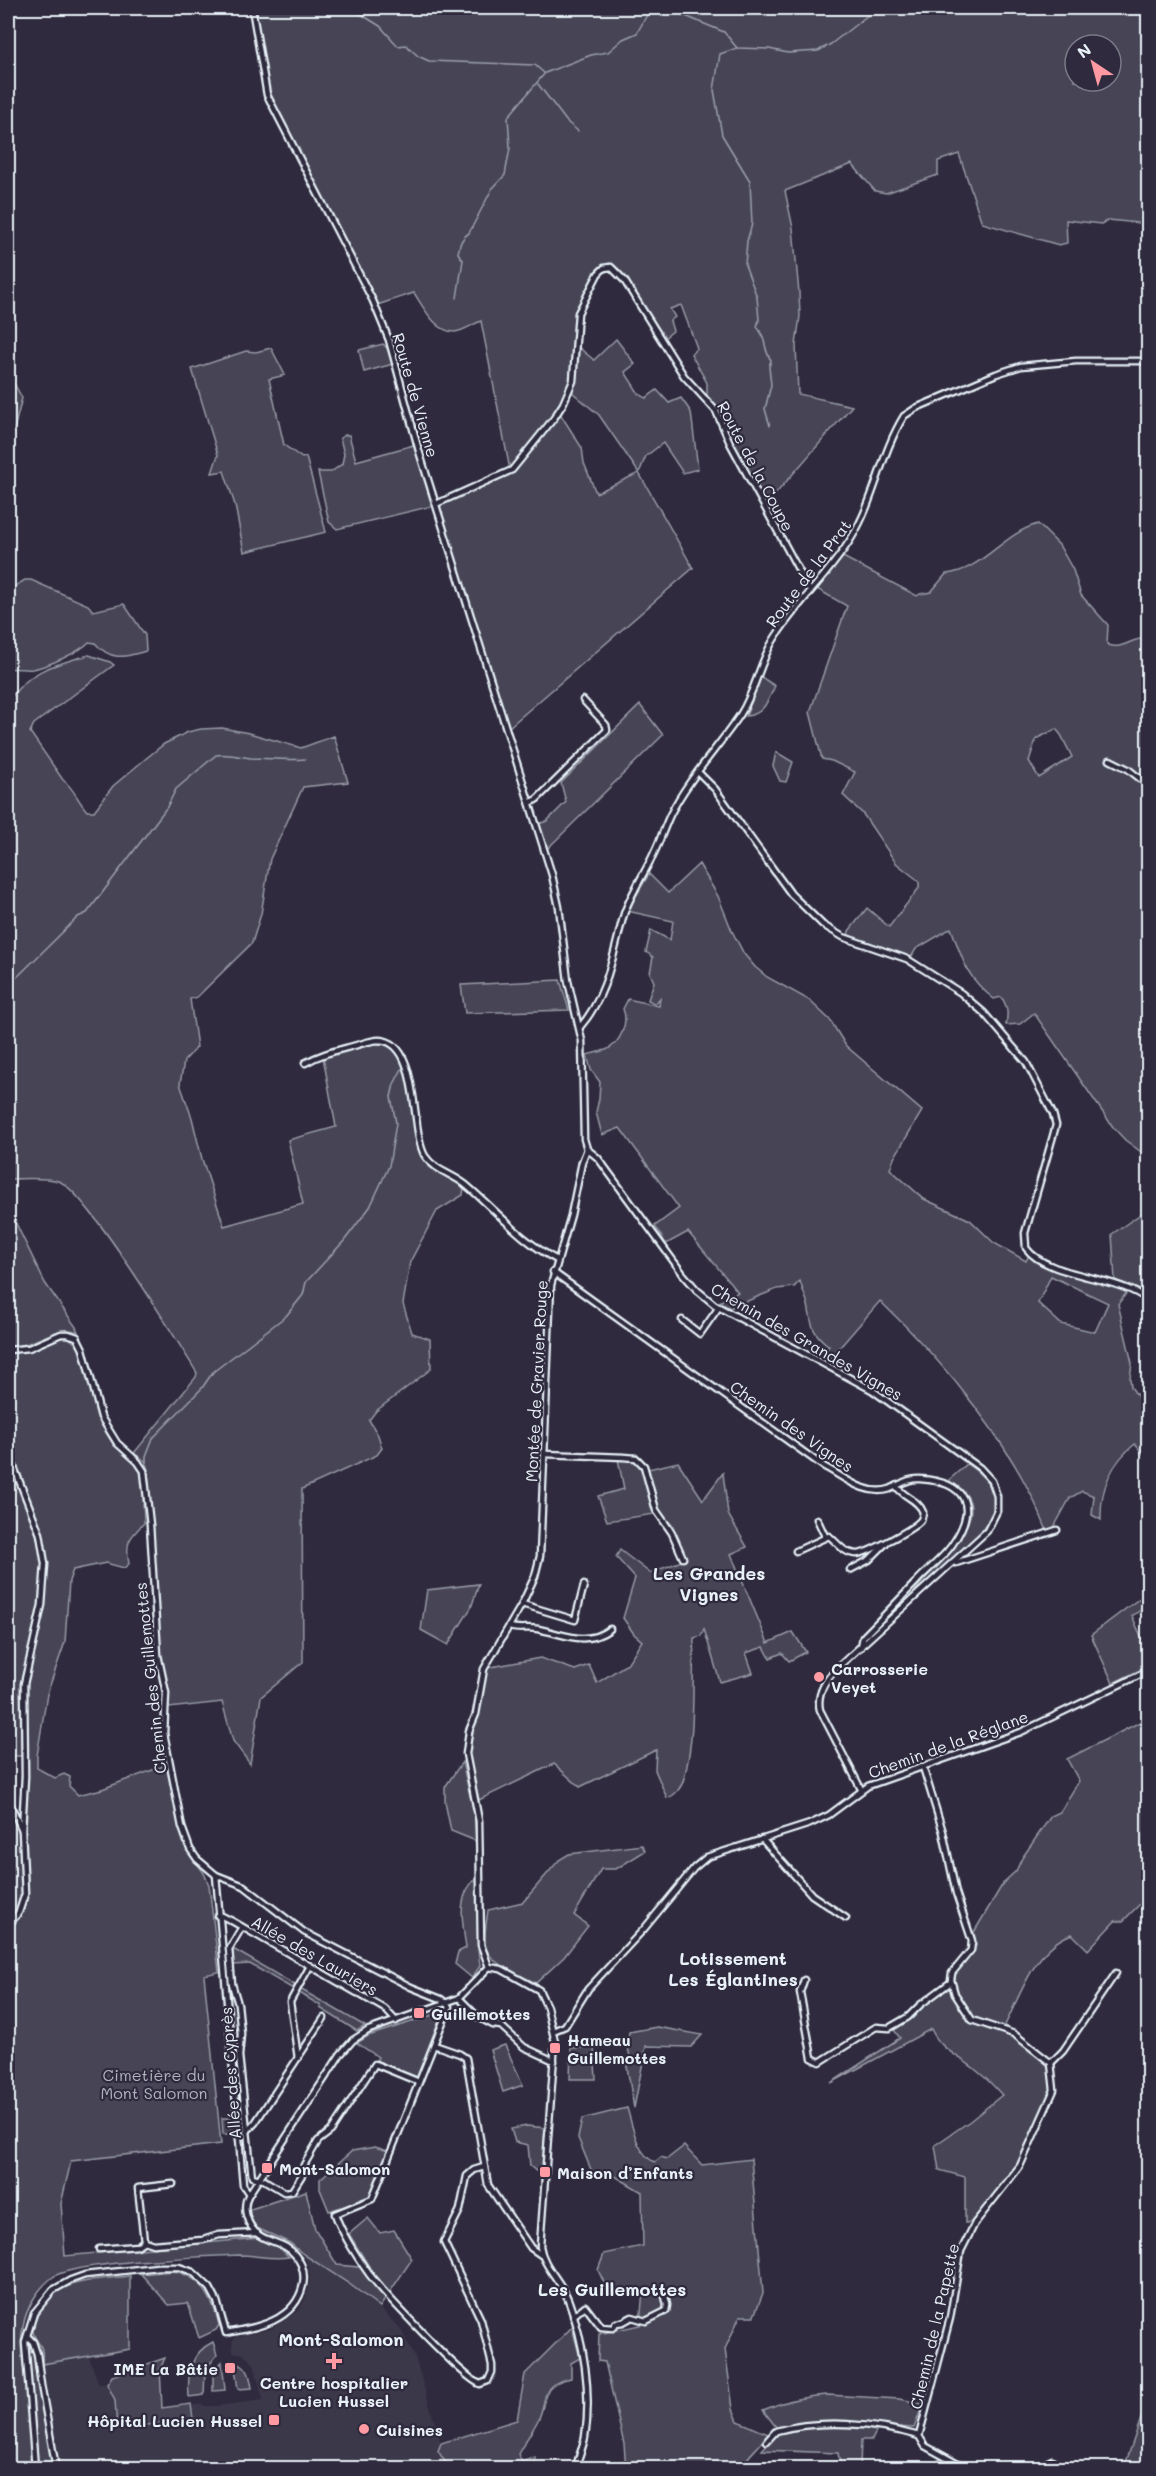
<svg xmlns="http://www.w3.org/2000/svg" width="1156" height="2476" viewBox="0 0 1156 2476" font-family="Mali,sans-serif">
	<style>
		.built { fill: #3b3749 }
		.green { fill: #464455; stroke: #979aa6; stroke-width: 1.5; fill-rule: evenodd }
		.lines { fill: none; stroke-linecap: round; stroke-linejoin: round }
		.stream { stroke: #9c9fab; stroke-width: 1.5 }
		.minor-casing { stroke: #e8f1f8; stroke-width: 9 }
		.minor { stroke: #2f2a3d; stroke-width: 4.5 }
		.poi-dot { fill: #ff9aa2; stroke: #2f2a3d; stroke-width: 2 }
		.labels { text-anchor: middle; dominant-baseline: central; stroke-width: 4.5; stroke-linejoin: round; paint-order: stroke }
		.street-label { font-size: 16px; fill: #e8f1f8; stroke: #2f2a3d }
		.poi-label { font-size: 16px; font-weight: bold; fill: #e8f1f8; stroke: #2f2a3d; text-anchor: start }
		.park-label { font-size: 16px; fill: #afb4bf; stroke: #2f2a3d }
		.neighbourhood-label { font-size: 18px; font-weight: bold; fill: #e8f1f8; stroke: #2f2a3d }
	</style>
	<rect width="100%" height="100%" fill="#2f2a3d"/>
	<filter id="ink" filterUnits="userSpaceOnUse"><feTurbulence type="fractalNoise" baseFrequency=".0167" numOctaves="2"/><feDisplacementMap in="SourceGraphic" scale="12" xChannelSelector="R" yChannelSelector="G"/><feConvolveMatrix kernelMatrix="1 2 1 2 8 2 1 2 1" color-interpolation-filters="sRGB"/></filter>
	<g filter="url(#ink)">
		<polygon class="built" points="303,2254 375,2302 401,2330 415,2357 441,2443 438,2451 449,2468 60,2468 39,2364 89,2357 99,2384 107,2384 115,2400 117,2429 193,2419 191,2405 203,2404 204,2406 215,2406 263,2400 254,2364 243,2354 233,2352 232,2341 236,2337 271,2329 299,2310 305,2299 310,2282 309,2267"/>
		<g class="green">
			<path d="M255,8h893v216l-40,-4 -7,4 -35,-4 1,23 -8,2 -77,-22 -23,-69 -21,7v14l-52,18 -11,-2 -23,-27 -67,27 8,37 6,65 1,23 -4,29 2,49 54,12 -86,99 -33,-63 -13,-30 -13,-15v-14l-16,-29 6,-6 -16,-43 -11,4 5,8 -5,4 3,10 -10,8 -44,-70 -10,-6 -9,4 -4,4c-10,21 -21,41 -23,65 -2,15 1,31 -3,46 -7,25 -42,70 -60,88l-29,-149c-8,3 -17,10 -26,11 -20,0 -32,-26 -41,-39l-37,12 -105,-207 -7,-23zM1075,45h36v36h-36z"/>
			<polygon points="616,339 635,364 625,372 639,394 646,398 657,390 669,403 681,398 691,412 698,469 683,473 663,443 646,456 639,473 693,568 508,728 439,506 442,502 514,472 561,415 582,448 584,463 596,493 639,473 599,415 572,392 577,375 577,346 594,360"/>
			<polygon points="383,344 387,348 393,364 364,372 359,350"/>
			<polygon points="271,348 285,375 269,379 284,445 302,458 306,457 326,532 244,552 235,505 224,471 212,473 218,455 192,369 246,351 256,352"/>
			<polygon points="8,372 22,398 8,453"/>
			<polygon points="345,435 349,435 356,461 414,445 432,506 337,529 329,522 318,472 331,472 342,464 344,454 340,438"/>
			<path d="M1038,524l21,21 14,25 8,25 27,30 -1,19c13,8 25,-7 41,-6v519l-23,-17 -12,-13 -79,-114 -14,11 -14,1c2,-11 2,-19 -5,-28l-7,2c-28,-22 -31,-38 -43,-71l-35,21 -6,10 -16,-7 -46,-15 1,-6 18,-23 22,19 30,-39v-7l-23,-18 -33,-49 -20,-19 12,-23 -23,-11 -10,-2 -12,-47 37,-106 -30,-17 26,-32 74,39 3,-2 11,-2 15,-18c36,-3 57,-41 92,-50zM1056,729l5,6 11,22 -33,21 -10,-17 7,-22z"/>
			<path d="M25,580h6l57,25 5,6 31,-7 21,31 1,16c-22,6 -34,11 -51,-8l-6,-1c-9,10 -43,25 -57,27 -9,1 -16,-2 -24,0v-79z"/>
			<path d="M89,655l21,7 4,3 -80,59 -4,8 33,48c11,8 14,20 24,31h7l19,-25 31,-26 20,-16 24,-12 13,-3 21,-1 27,5 52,15 33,-12 14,46 -45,5 -33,72 -9,55 -9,29 -55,54 -7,2 7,48 -13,14 -4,23 12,34 10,41 22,67 79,-22 -15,-64 48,-13 -13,-70 51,-14 16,2 9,10 5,11 19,89 20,18 21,14 -1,8 -26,16 -27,51 -7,42 9,29 18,6 1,30 -55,42 -7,9 9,15 4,13 -5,7 -75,34 1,173 -42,35 -11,67 -17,-23 -11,-39 -53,6 -2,-28 -7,-27 -12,-183 -3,-9 -11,-8 62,-76 1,-4c-20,-32 -112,-185 -139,-192 -15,-4 -35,-2 -50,-2v-477c20,-32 46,-37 81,-47z"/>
			<path d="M761,677l14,9c-7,14 -11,29 -29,30z"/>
			<polygon points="640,705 663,735 547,849 538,824 547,821 566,802 561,783"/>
			<polygon points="776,752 793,762 786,782 780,781 773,766"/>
			<path d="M699,864l19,32 14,35 12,23 11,13 12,10 42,23 21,20 16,26 76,65 -28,47 -4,11 34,30 46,21 24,23 32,18 3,-6 9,5 90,31 -10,13 14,59 -2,15 1,9 17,24v49l-13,-16c-24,19 -35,46 -34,76l-9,-5 2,-19 -12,-5 -12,7 -17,31 -6,2c-31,-83 -103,-169 -167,-230l-52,60 -7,-5 8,-10c-18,-14 -17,-20 -21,-41 -2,-8 -6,-16 -8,-24l-6,6 -17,2 -47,19 -11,-6 19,-10 -50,-60 -22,12 -11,-18 24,-18 -59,-80 -18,7 -6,-23 3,-13 1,-17 -9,-12 -4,-15c6,-2 13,-3 19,-5 14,-6 23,-27 17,-41l5,-10 31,7 1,-8 -5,6 -7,-4 6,-18 -4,-9 3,-16 -7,-5 5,-22 19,10 3,-19 -46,-10 22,-37 19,19zM1051,1276l57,27 -13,29 -34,-8 -23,-21z"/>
			<polygon points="560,980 569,1010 465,1013 461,985"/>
			<path d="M8,1207l37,76 31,44 2,5c-23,-9 -45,17 -70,14z"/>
			<polygon points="1148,1209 1148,1297 1115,1280 1112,1234"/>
			<path d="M61,1338h8l11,9 19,74 14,23 22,18 7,12 2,49c-15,15 -19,19 -15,41l-5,4 -18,-5 -33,7 -4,11 -4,61 -18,52 -10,62v12l18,10 9,-4 6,3 -1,9 9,9 24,-6 64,-24 18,80 20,28 5,12 10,87 -15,3 17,169 -150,17 -10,43 4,52 194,-18 22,11 8,8c-18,3 -33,-2 -50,-2 -31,1 -166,7 -186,22 -15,11 -27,31 -30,50 -5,24 3,49 5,73 3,22 3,46 4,68h-24v-664l8,18 10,-7v-57l-5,-2h-7l-4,8h-2v-163c7,-15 4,-51 0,-69v-179l27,-4z"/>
			<polygon points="618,1459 633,1460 641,1465 655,1514 607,1521 598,1496 624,1489"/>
			<path d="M678,1462l25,38 20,-27 5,41 19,33 -16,7 37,89 25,-11 13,20 -17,9 -7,-8 -12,5 -6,-11 -18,6 7,20 -33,9 -16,-53 -3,7 -7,2c-2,44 2,98 -10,140 -2,9 -9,18 -17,20l-12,-28 1,-20 -76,37 -26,-23 -75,36 -8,-28 -2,-20 17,-84 54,-10 35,12 14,-5 8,18 30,-19 15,-23 -8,-7 -11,-16 12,-40 -19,-21 4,-7 30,23 32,-12 3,-5 -12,-30 -11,-11 -7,-13 -7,-33z"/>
			<path d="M967,1464c47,32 27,58 -7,88 -15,14 -31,27 -46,41 15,-26 94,-84 36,-110v-4z"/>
			<polygon points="479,1584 471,1608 448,1645 421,1630 427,1590"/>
			<polygon points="1148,1592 1148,1605 1132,1616 1148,1652 1148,1666 1113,1683 1091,1635"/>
			<path d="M1148,1718v178l-25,25h-8l-27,29 -16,-16c-37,13 -51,60 -67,91l14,16 29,22 4,24 -28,68 -7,13 -46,54 -6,1v-46l-26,-7 -4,-25 35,-24 32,-26c-8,-9 -16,-17 -25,-24 -17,-15 -36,-20 -46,-42l-100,54 69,-45 -6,-8 19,-12 12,-14 23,-15 7,-8v-8l21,-27 -2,-14 30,-50 12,-11 6,-13 29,-42 9,-4 19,-31 -12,-22z"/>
			<polygon points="462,1762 474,1812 476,1841 451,1831 445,1802 445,1787"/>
			<path d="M642,1845l3,6 -29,18h-15l-27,46 14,11 -24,31 -28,26c-15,-8 -50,-19 -51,-40 -1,-11 2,-23 3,-33l35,-8 36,-42 10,-6z"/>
			<path d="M477,1878l1,72 2,16 -8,12 -17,-14 3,-12 8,-4c-3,-24 -11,-53 11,-70z"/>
			<polygon points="233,1949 295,1985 293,1989 250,1964 233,1965"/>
			<polygon points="300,1989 365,2026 357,2031 320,2008 321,2006 298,1992"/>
			<polygon points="442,2012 417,2077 376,2061 378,2057 357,2043 368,2036"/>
			<polygon points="657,2027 702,2035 691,2047 646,2046 634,2108 626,2061 630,2056 627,2045 629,2032"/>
			<polygon points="505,2045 523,2085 503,2092 490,2050"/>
			<polygon points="594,2047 596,2079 570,2079 571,2048"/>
			<path d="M627,2108c5,16 10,48 28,54l6,-5 6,2 17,-13 18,19 49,-6 12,134 -9,23h-14l-15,33 8,60 5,12 30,13c-7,13 -22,21 -26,34h-116l-2,-24 -19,-82 -7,-1 1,-27 41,-9 3,-35 -36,-1 -9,-19 6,-16 39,-8 -1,-54 -32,-19 -18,-1 -14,-34 4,-19z"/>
			<polygon points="222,2118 231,2118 231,2134 223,2134"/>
			<polygon points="527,2126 545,2128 542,2176 530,2166 528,2145 515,2142 511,2129"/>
			<polygon points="375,2147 388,2151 370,2198 329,2211 320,2189 320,2179 352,2151"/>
			<polygon points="306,2191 315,2229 337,2265 370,2268 349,2234 368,2218 380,2233 394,2230 412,2259 380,2307 348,2283 303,2254 290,2243 257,2228 252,2221 249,2212 251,2209"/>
			<path d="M173,2271c29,5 40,28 46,54l-3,5 -17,8 -11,-35 -19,2 -28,-31z"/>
			<path d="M130,2276v73l-88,15c0,-5 1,-10 0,-14 -2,-8 -10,-12 -9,-21 0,-6 4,-12 6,-17 18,-34 58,-32 91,-36z"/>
			<path d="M572,2327l8,31 -9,5v15c-33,7 -22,20 -33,42 -6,12 -14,23 -20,34l4,8 13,-5v11h-86l-11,-17 3,-8 76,-23 8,-46z"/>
			<path d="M213,2342l4,13 -12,15 -1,25 -15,2c-2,-23 1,-44 24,-55z"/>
			<polygon points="34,2351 49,2448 55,2468 38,2468 29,2352"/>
			<polygon points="165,2358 160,2369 162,2408 191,2404 193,2419 117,2429 115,2400 107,2384 112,2376"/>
			<path d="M234,2361c14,4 16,14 18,27l-14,1z"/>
			<polygon points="222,2362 225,2390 213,2391 213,2371"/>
			<path d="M827,2395l73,4 23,5 -9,24 -102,-6 -36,5 -13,-17c21,-9 42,-14 64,-15z"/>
			<polygon points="1148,2398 1148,2468 1124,2468"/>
			<polygon points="812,2427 872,2428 876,2432 872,2440 861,2440 860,2468 841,2468 838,2453 762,2450 777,2434"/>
			<polygon points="940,2459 958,2468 916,2468 928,2467"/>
		</g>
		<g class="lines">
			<g class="stream">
				<polyline points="339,8 344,11 359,13 380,26 398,46 406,45 418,56 429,61 535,65 544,73"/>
				<polyline points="666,8 724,32 737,48 769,49 788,53 818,51 831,44 877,8"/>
				<polyline points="365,16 366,8"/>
				<path d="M737,48l-17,6 -6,36 8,45 28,46 2,43 -5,17 -2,24 12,32 2,23 -2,7c10,10 6,23 14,33l-2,7 2,18 -6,24 5,17"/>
				<polyline points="538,84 567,122 578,131"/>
				<path d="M457,298l6,-38 -5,-7c2,-9 3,-15 11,-20l23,-44 13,-14 5,-27 -2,-31 37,-44 46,-18 17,-3 15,-13 14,-6 10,-18 17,-7"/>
				<path d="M8,986l70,-69 9,-4 80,-106 9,-18 40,-34c12,-2 23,2 35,3 18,0 35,3 54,1"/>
				<polyline points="146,1466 146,1456 153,1438 202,1388 213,1372 286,1316 303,1295 306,1282 344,1241 370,1207 389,1166 396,1123 391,1097 394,1084 404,1065"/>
			</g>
			<g class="minor-casing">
				<g id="minor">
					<polyline points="252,8 267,95 373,301 389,340 419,451 552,875 559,907 568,981 582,1041 584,1139 587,1149 582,1162 571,1215 551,1285 540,1556 535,1576 522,1604 484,1669 476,1714 469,1731 466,1754 479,1821 481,1945 489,1967"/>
					<polyline points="436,504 512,470 554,418 563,404 573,381 578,313 598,274 604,268 611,267 624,280 684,376 716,411 730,443 810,591"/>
					<polyline points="1110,760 1128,769 1148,785"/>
					<path d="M698,772l17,17 76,105 32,31 20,12 64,22 54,34 23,20 42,49 27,52 3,11 -3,11 -28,97 1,15c22,30 91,27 122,52"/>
					<polyline points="530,803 537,799 607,730 606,725 583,700"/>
					<path d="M580,1027c28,-32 33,-74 44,-113 7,-21 21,-41 30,-61 6,-12 10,-25 16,-38 18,-36 47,-66 70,-100 15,-23 19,-51 33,-74 23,-38 57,-67 79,-104 23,-38 29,-84 52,-121l12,-8 80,-34 25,-8 55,-5h72"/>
					<path d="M305,1063c17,-10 34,-13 52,-18 7,-2 15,-5 22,-5 42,1 31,92 46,116 10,15 28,18 41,29 31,26 55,56 91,75"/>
					<path d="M587,1149l11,9 85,116 14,16 18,15 157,85 108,78 12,13 5,15v15l-10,20 -150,137c-11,11 -21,25 -17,42l41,79"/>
					<path d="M553,1272l270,194c20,10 42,31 67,23 10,-4 18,-11 30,-10 46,3 59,27 32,66 -9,13 -24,24 -35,36 -18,19 -35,37 -54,56l-2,10"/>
					<polyline points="682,1320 700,1334 719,1307"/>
					<polyline points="8,1350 29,1348 61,1334 68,1334 77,1337 83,1349 101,1417 117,1443 138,1462 144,1471 150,1525 158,1655 166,1693 164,1733 182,1827 190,1849 197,1859 216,1875 244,1886 304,1932 411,1987 441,1999 447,2004"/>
					<polyline points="8,1452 40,1534 45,1564 42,1605 24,1684 25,1776 22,1830 25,1894 19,1912 8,1926"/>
					<polyline points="544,1454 624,1457 636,1458 644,1466 656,1510 672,1533 683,1558"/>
					<polyline points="817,1519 825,1536"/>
					<polyline points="8,1548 8,1590"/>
					<path d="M796,1551l33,-15c9,7 14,17 27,18 9,1 57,-25 64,-33 3,-3 2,-5 3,-9 -5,-13 -20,-15 -27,-26"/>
					<polyline points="956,1563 1057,1530"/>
					<polyline points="850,1570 869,1560 886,1543"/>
					<polyline points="522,1604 575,1620 584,1585"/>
					<path d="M510,1627c9,3 18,0 28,2 27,5 47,18 72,0"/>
					<polyline points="923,1767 943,1832 956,1893 972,1941 971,1950 952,1973 951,1980 955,1994 972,2020 1014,2034 1051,2063 1054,2090 1020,2166 975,2223 961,2251 950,2318 919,2436 925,2446 965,2468"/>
					<polyline points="8,1799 22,1830"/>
					<polyline points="762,1839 812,1895 846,1918"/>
					<polyline points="216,1875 243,2185 249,2194"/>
					<polyline points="218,1916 222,1916 232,1921 385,2009 396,2021"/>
					<polyline points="242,1927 229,1949 232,1984 238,2004 241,2034 239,2056 252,2177 264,2180 284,2192 292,2191 302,2175 304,2165 318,2141 331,2131 375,2064 419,2082"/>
					<path d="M489,1967l12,2 38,21 8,17 8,35 -15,204c3,20 20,34 28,53 16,42 24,94 17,138 -2,11 -7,20 -9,31"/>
					<polyline points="804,1980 800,1992 812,2058 820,2062 876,2027 889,2028 908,2017 920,2005 951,1982"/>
					<polyline points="459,1998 478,2017 493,2025 501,2026 524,2047 554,2061"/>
					<path d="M447,2004l2,3 -77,192 -37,15c7,20 22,43 34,60 14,18 94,104 111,110l8,-3 4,-9v-7l-11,-45 -37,-78 16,-32 7,-34 7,-6 10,-3"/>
					<polyline points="553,2031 565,2026 588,1989 644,1929 694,1868 707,1857 810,1824 829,1815 868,1786 1021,1732 1148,1671"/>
					<polyline points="434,2045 460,2054 466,2058 488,2185 531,2248 541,2255"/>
					<polyline points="298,2058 290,2002 310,1966"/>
					<polyline points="1051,2063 1063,2051 1116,1973"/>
					<polyline points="246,2132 255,2123 324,2018"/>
					<polyline points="173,2184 138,2188 144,2241 153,2244 203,2240 219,2235 257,2233"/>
					<polyline points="99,2249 137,2246 144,2241"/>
					<polyline points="573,2316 585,2306 601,2327 613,2328 616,2323 623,2322 632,2317 646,2321 666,2311 667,2305 664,2292"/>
					<polyline points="27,2336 33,2342 37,2354 41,2385 56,2468"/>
					<path d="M767,2441l9,-10c45,-12 98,-8 143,5"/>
					<path d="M35,2468l-10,-126 9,-29 19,-23 18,-10 14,-5 73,-8h21l14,5 17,16 7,13 9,32c31,-5 69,-12 77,-48 2,-11 0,-21 -8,-30 -9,-12 -24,-12 -36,-20 -12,-9 -18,-28 -10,-41l91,-139 13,-15 16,-10 90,-32 30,-31"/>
					<polyline points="1036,2468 1052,2460 1065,2468"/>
				</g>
			</g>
			<use href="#minor" class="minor"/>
		</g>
	</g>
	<g class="poi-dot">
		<circle cx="819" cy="1677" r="6"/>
		<rect x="413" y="2007" width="12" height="12" rx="3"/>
		<rect x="549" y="2042" width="12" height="12" rx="3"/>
		<rect x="261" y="2162" width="12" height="12" rx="3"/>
		<rect x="539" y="2166" width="12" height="12" rx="3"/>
		<path d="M331 2352h6v6h6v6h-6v6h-6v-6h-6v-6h6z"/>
		<rect x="224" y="2362" width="12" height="12" rx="3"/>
		<rect x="268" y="2414" width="12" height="12" rx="3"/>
		<circle cx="364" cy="2429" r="6"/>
	</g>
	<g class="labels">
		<g class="street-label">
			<text transform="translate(416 395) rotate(74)">Route de Vienne</text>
			<text transform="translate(756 466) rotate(62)">Route de la Coupe</text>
			<text transform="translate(808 573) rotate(-53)">Route de la Prat</text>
			<text transform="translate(807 1341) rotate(30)">Chemin des Grandes Vignes</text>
			<text transform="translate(536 1381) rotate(-87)">Montée de Gravier Rouge</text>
			<text transform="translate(792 1426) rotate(35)">Chemin des Vignes</text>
			<text transform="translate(150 1678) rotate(-96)">Chemin des Guillemottes</text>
			<text transform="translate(948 1744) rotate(-20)">Chemin de la Réglane</text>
			<text transform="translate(315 1955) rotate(30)">Allée des Lauriers</text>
			<text transform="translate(230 2073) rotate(-94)">Allée des Cyprès</text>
			<text transform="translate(934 2326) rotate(-77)">Chemin de la Papette</text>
		</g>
		<g class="poi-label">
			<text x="831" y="1668">Carrosserie<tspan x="831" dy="18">Veyet</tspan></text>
			<text x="431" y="2013">Guillemottes</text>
			<text x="567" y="2039">Hameau<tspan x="567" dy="18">Guillemottes</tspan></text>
			<text x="279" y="2168">Mont-Salomon</text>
			<text x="557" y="2172">Maison d’Enfants</text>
			<text x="218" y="2368" text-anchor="end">IME La Bâtie</text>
			<text x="334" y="2382" text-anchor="middle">Centre hospitalier<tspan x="334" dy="18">Lucien Hussel</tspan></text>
			<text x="262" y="2420" text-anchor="end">Hôpital Lucien Hussel</text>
			<text x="376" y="2429">Cuisines</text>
		</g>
		<g class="park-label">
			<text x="154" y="2074">Cimetière du<tspan x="154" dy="18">Mont Salomon</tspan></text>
		</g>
		<g class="neighbourhood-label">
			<text x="709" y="1573">Les Grandes<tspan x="709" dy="21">Vignes</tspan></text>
			<text x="733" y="1958">Lotissement<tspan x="733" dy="21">Les Églantines</tspan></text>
			<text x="612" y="2289">Les Guillemottes</text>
			<text x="341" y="2339">Mont-Salomon</text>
		</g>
	</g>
	<rect width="1156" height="2476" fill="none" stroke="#2f2a3d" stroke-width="30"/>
	<rect x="15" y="15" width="1126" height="2446" fill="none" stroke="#e8f1f8" stroke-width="2" filter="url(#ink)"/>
	<g transform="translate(1093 63) rotate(324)"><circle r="28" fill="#2f2a3d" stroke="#797a88" stroke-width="1.5"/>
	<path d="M0-4.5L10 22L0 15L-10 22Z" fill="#ff9aa2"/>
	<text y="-9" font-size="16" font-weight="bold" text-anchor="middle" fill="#e8f1f8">N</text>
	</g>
</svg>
